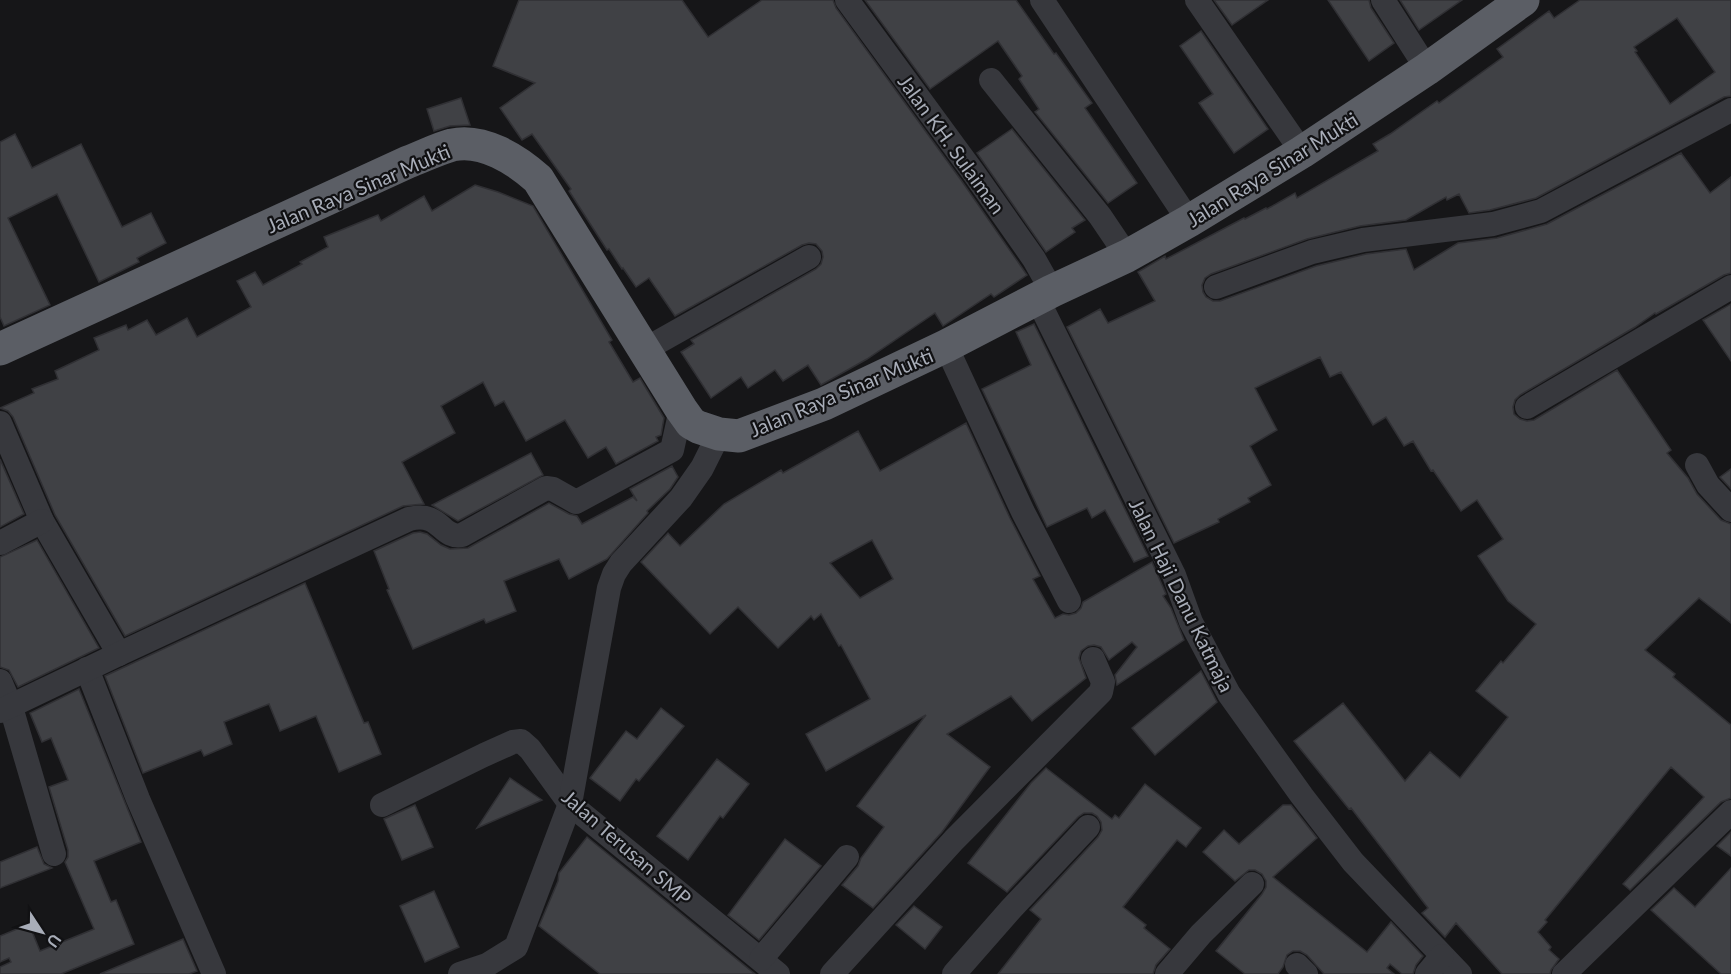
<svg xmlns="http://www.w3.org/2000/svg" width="1731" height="974" viewBox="0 0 1731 974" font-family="Lato,sans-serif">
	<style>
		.building { fill: #404145; stroke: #303034; stroke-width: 1.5; fill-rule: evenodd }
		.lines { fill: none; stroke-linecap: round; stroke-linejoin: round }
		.minor { stroke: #37383d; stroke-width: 24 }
		.trunk { stroke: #5b5e65; stroke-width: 33 }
		.labels { text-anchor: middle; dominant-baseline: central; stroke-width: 4.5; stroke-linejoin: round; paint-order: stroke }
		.street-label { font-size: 20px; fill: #a8adb8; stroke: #111113 }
	</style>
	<rect width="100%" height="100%" fill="#161618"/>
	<g class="building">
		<polygon points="519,0 682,0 708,37 762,0 833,0 836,8 961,180 1027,275 994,297 991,294 943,326 935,313 867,359 821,385 808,365 783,381 775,370 748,388 741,377 711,398 681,352 694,344 691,340 816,269 821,264 823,257 822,251 816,244 809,243 802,245 675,316 649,278 636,287 623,268 622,269 609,249 607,250 569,191 571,189 537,141 532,134 522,140 500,108 535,83 493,66"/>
		<polygon points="865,0 1016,0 1054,54 1056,53 1092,103 1085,108 1137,183 1108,203 1035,112 1039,109 1019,79 1022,76 998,41 930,89"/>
		<polygon points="1214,0 1268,0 1232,25"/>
		<polygon points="1328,0 1369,0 1371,8 1394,43 1369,61"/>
		<polygon points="1400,0 1462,0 1419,30"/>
		<path d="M1580,0h151v96l-7,1 -188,101 -46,12 -21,3 -10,-19 -12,6 -1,-3 -40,23 -46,6 -53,13 -96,35 -6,4 -3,7 1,7 3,5 7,4h7l96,-35 50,-12 40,-5 8,21 44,-27 39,-5 50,-14 134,-71 29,40 21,-16v96l-7,2 -68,39 -1,-1 -20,14 -115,68 -5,5 -2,7 1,7 6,5 7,2 7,-1 83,-50 54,80 -4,3 21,25 9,16 24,26 10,4v99l-32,-25 -54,52 30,24 -2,3 58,48v73l-10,4 -91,88 -7,-6 81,-87 -33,-30 -126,153 2,2 -9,10 13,15 -2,3 10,9 -8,11 -1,4h-48l-46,-51 -11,14 -23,-24 6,-5 -77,-100 -2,1 -55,-68 49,-38 62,78 25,-29 30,26 48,-61 -32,-26 25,-30 2,2 33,-39 -28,-23 -30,-45 25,-17 -26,-39 -16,11 -28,-41 -2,1 -18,-30 -9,5 -18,-29 -13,8 -32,-53 -11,5 -10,-20 -65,31 22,42 -27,16 21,39 -23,13 2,4 -32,17 1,3 -45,21 -107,-216 33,-18 8,14 47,-22 -17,-29 27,-16 1,3 78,-41 1,1 21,-11 1,1 28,-16 2,5 81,-47 -5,-7 17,-10 47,-33 2,2 64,-46 -6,-8 52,-38 5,7zM1677,18l38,54 -45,32 -35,-52 2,-1 -3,-4z"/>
		<polygon points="1201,31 1268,129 1234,153 1199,103 1213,94 1180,46"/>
		<polygon points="461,98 470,125 450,126 434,131 427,109"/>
		<polygon points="1012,129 1085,220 1072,228 1075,232 1046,252 977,153"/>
		<polygon points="15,134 32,168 81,144 122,227 151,213 166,243 137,258 139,262 99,282 57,194 8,218 50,305 4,326 0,317 0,142"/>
		<polygon points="475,185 498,192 533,206 612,340 609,342 633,382 640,378 664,418 661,435 656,437 658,441 616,464 606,447 588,458 565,420 526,441 504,401 495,406 483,382 441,406 455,433 402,462 424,504 403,506 125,636 55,515 13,417 8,411 0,408 34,393 32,389 58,379 55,371 99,350 94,338 126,325 128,330 147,320 156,335 187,318 197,337 251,307 237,281 255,272 263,285 302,264 300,262 328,247 324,237 378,215 381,221 424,196 432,211"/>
		<polygon points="1731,304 1731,361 1703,320"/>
		<polygon points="1034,324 1148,556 1134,562 1105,510 1092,518 1087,508 1047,527 982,389 1031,365 1016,332"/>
		<path d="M966,423l44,95 30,58 -7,3 22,39 8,-4 6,1 7,-2 5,-5 2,-6 69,-40 14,32 -3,2 8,12 13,32 -67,45 -2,-10 22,-28 -5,-5 -23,18 -8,-13 -7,-2 -6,1 -7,5 -2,7 7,20 -54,43 -21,-25 -64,38 43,33 -48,65 -69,76 -31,-23 16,-19 3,-8 23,-31 -27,-21 69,-91 -100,56 -20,-37 64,-35 -29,-54 -2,1 -18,-32 -7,6 -3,-4 -33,32 -40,-41 -28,27 -69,-72 27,-29 12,13 44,-42 57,-34 2,3 75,-42 22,40zM872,540l21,39 -33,19 -30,-35z"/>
		<polygon points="531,453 543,475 458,521 432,505"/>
		<polygon points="0,459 24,514 0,527"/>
		<polygon points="672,466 678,477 670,489 647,511 648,513 607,559 569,579 559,559 504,581 516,611 486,623 484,619 413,649 387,590 389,589 374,551 413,533 420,532 427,534 441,545 450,549 468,548 549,503 569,514 577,516 582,524 633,497 637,501 630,489"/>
		<polygon points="1731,469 1731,489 1720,477"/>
		<polygon points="37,540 99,648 18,687 9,670 0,667 0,557"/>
		<polygon points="305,583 364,723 368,722 381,754 339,772 316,716 280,731 269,704 224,722 232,744 204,756 201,750 143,773 105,676"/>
		<polygon points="1201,671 1217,702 1155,755 1132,728"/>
		<polygon points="79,689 141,842 94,861 111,902 116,900 134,944 61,974 0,974 0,967 11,962 9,958 0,962 0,936 29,924 40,951 94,929 65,862 68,857 68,850 49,787 68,780 51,738 42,742 30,713"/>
		<polygon points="661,708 684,726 639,781 636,779 620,801 590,778 626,731 637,739"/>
		<polygon points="717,759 749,784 723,818 720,816 688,860 657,836"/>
		<polygon points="1046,768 1112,819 1115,815 1119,818 1145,784 1201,828 1186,847 1177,840 1123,907 1146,925 1144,928 1170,949 1156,965 1153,974 998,974 1041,919 1030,910 1098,837 1102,830 1101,822 1097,816 1092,813 1084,813 1078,817 1007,892 968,863 1031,783"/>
		<polygon points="510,778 542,800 477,828"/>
		<polygon points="415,805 433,847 402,860 384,819"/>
		<polygon points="1283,805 1291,805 1317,838 1273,877 1367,952 1391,922 1423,956 1416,965 1413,974 1402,974 1390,964 1387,968 1394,974 1324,974 1307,955 1300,951 1293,951 1287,955 1283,967 1278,974 1245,974 1216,951 1262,894 1266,887 1266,881 1262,874 1255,870 1249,870 1235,881 1203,852 1224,830 1239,844"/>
		<polygon points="1731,832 1731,856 1717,846"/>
		<polygon points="587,837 755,974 600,974 539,926 558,881 559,873"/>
		<polygon points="785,839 821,866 759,940 728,915"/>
		<polygon points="37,847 44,864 52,868 0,888 0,862"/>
		<polygon points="1731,868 1731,974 1721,974 1651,910 1674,888 1695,907"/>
		<polygon points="434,891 459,947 425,962 400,906"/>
		<polygon points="914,906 942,927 925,949 896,925"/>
		<polygon points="183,939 197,971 189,974 100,974"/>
	</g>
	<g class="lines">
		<g class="minor">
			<polyline points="847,0 973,172 1034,259 1052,291"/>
			<polyline points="1042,0 1189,221"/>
			<polyline points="1197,0 1302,152"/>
			<polyline points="1383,0 1427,69"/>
			<polyline points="991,80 1100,216 1127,256"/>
			<polyline points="1216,287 1312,252 1363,240 1493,224 1541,211 1731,110"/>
			<polyline points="1037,298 1174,575 1191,622 1229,694 1302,796 1353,862 1460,974"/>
			<polyline points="946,346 1023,512 1069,601"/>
			<polyline points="644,350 809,257"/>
			<polyline points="1527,407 1731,287"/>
			<polyline points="0,423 42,521 119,654"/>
			<polyline points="1697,465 1708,485 1731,510"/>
			<polyline points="0,543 42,521"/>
			<polyline points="87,669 138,799 214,974"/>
			<polyline points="0,681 11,707 54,854"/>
			<path d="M0,711l119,-57 290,-135c33,-8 31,20 53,16l84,-47 7,1 23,13 96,-52 9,-41"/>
			<polyline points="382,805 484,755 513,742 521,741 530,749 570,804 778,974"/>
			<polyline points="761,959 847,857"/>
			<polyline points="1297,965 1306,974"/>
			<polyline points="460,974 487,965 516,947 570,804 609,588 614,574 621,563 681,498 702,468 719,434"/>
			<polyline points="832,974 954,840 1101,692 1103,682 1093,659"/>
			<polyline points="954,974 1011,909 1088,827"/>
			<polyline points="1167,974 1201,934 1252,884"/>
			<polyline points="1427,974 1442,956"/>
			<polyline points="1564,974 1731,812"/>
		</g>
		<path class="trunk" d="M0,349l408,-187c14,-5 29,-13 44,-17 31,-7 65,15 86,34l143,230 10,14 7,4 21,7 20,2 85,-32 122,-58 106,-55 75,-35 62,-35 113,-69 125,-83 96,-69"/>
	</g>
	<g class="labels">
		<g class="street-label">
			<text transform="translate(952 144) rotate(54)">Jalan KH. Sulaiman</text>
			<text transform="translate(1272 169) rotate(-32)">Jalan Raya Sinar Mukti</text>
			<text transform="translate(358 188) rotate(-23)">Jalan Raya Sinar Mukti</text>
			<text transform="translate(841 392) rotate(-23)">Jalan Raya Sinar Mukti</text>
			<text transform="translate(1182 595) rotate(64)">Jalan Haji Danu Katmaja</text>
			<text transform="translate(627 847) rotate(41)">Jalan Terusan SMP</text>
		</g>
	</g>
	<g transform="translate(42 932) rotate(126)" stroke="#111113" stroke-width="4.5" paint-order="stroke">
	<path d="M0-4.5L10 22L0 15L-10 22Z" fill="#a8adb8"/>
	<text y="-9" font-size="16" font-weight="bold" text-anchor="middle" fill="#a8adb8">U</text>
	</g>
</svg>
